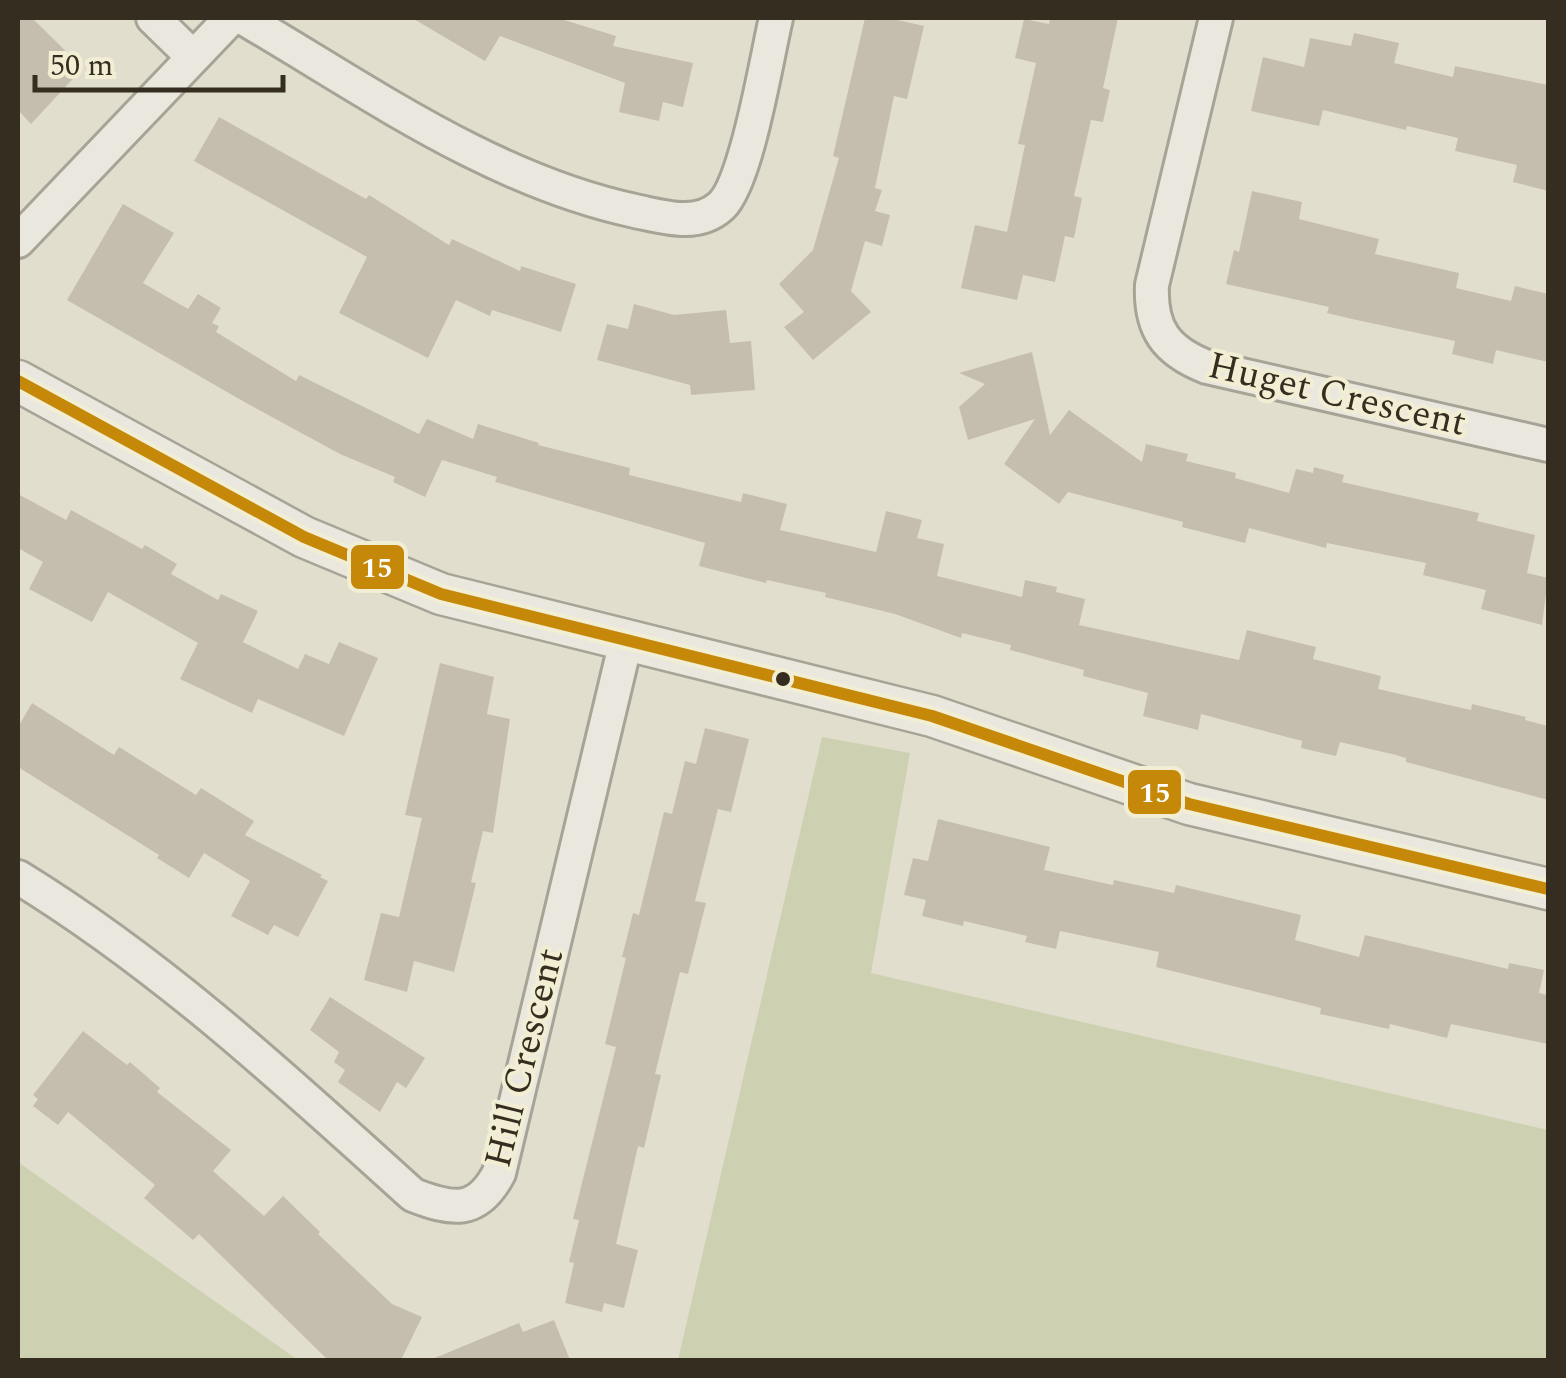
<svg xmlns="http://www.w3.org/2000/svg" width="1566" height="1378" viewBox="0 0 1566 1378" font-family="Spectral,serif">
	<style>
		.green { fill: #cdd1b1 }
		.building { fill: #c5beae }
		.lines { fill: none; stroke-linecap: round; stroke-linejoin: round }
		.minor-casing { stroke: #a7a396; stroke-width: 38 }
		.tertiary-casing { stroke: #a7a396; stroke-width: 45 }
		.minor { stroke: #eae8de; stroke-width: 32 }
		.tertiary { stroke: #eae8de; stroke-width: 40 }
		.bus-1-casing { stroke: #f2eed4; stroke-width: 20 }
		.bus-1 { stroke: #c68808; stroke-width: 12 }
		.bus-dot { fill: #352d1f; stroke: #f2eed4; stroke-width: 4 }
		.labels { text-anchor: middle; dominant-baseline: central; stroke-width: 8; stroke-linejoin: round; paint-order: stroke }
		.street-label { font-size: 38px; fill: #352d1f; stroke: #f2eed4 }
		.line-badge { stroke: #f2eed4; stroke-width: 4 }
		.badge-label { font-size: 28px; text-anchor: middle; font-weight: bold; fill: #fff }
	</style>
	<rect width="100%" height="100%" fill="#e2decd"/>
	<g class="green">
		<polygon points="822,737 910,753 871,973 1548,1130 1548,1360 678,1360"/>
		<polygon points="18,1162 298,1360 18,1360"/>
	</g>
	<g class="building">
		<polygon points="18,18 32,18 83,68 31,124 18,110"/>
		<polygon points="412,18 558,18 616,36 613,46 693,63 683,107 663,102 659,121 619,112 625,83 500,36 485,61"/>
		<polygon points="865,18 889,18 924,26 907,99 894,96 875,188 882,190 875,211 890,215 882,246 865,241 851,291 871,312 813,360 784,327 804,312 779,284 813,250 839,158 833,156"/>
		<polygon points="1050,18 1118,18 1103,88 1110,90 1103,122 1091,120 1074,196 1082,198 1074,238 1065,236 1055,282 1023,275 1017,300 961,288 975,225 1007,232 1025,145 1018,144 1036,63 1015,58 1024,19 1049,24"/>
		<polygon points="1354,33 1399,43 1394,63 1453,77 1455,66 1548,85 1548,191 1513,182 1517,165 1455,151 1458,138 1407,126 1406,130 1323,110 1319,126 1251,111 1263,57 1304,67 1310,38 1351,46"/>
		<polygon points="219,117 366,199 369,195 449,245 452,239 520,271 521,266 576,284 561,332 492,310 490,316 456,300 428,358 339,313 367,257 194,161"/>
		<polygon points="1252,191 1302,202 1299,219 1379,239 1375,254 1459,273 1456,288 1511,301 1515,286 1548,294 1548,362 1496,350 1493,364 1452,354 1455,341 1352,319 1327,313 1329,307 1226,284 1234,250 1239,252"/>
		<polygon points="123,204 174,233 143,283 188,309 198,294 221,308 212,323 219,326 216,332 296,381 299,375 419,434 427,419 473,439 478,424 539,443 538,445 630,468 629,475 741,502 743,493 787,504 780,530 876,552 886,511 922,520 917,538 944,544 937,576 1022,597 1025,580 1057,587 1056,592 1085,599 1079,625 1239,660 1247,630 1316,647 1313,659 1381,676 1378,689 1471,710 1472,704 1526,717 1525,720 1548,726 1548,800 1406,762 1406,758 1396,755 1340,742 1336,756 1301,748 1302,741 1201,714 1198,730 1143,716 1148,693 1083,676 1084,670 1010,650 1011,645 962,633 961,638 895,614 825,597 826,593 767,580 766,583 699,566 705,543 495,482 497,477 442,460 425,497 393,482 395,477 340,454 248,404 67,300"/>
		<polygon points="634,304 674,315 726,310 730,343 751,341 755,390 691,395 690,385 597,360 607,324 628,329"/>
		<polygon points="1032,352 1050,435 1069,410 1142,462 1146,444 1188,454 1186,461 1236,473 1235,478 1289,493 1296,469 1313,473 1314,467 1344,475 1342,482 1479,513 1477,521 1535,535 1527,573 1548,578 1542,625 1481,609 1486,590 1423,575 1426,563 1327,543 1326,548 1249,528 1245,543 1182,527 1183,522 1068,492 1059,504 1004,464 1035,419 968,440 959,407 985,384 959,373"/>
		<polygon points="18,494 66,520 71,510 142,549 145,545 177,564 171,574 218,600 221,594 258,611 243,642 298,669 305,654 329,664 339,642 378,658 344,736 258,699 252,713 180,679 198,643 108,592 92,622 29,589 43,562 18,548"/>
		<polygon points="440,663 494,677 487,714 510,719 493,833 483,831 471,882 476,883 454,972 414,961 407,992 364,980 381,913 399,917 422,818 405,815"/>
		<polygon points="32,703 114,755 119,747 196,795 201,788 254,821 245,835 322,875 320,877 328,881 298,937 274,925 268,935 231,916 250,881 204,853 189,878 157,858 159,855 18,767 18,727"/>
		<polygon points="705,728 749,739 731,812 718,809 695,901 706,903 688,974 680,972 655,1074 661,1075 644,1148 638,1146 616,1244 638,1250 624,1308 604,1303 602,1312 565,1303 574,1263 569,1262 579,1220 573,1219 616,1047 605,1044 626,958 622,957 633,913 639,915 664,812 672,814 685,761 696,764"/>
		<polygon points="938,819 1050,847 1044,870 1113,885 1114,880 1174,893 1176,885 1301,915 1295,940 1359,957 1365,935 1508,969 1509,963 1544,970 1539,993 1548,995 1548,1044 1451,1024 1447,1038 1390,1024 1389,1029 1320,1014 1321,1008 1156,967 1159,952 1060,931 1056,949 1025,942 1027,936 964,921 963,926 922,916 926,900 904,895 913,858 928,861"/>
		<polygon points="330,997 425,1058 406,1088 397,1082 380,1112 338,1082 345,1070 334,1062 339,1052 310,1030"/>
		<polygon points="83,1031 127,1065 130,1062 160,1088 157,1092 231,1150 213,1171 264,1216 283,1196 320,1232 318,1234 392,1304 422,1317 401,1360 328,1360 199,1234 193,1240 144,1198 155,1185 68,1112 58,1125 33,1106 38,1099 33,1095"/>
		<polygon points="554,1320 570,1360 430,1360 519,1323 523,1332"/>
	</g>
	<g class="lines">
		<g class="minor-casing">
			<g id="minor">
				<polyline points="153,18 193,57"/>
				<path d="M243,18c125,73 248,162 392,193 29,6 62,17 86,-5 26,-24 46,-150 55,-188"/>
				<path d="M1216,18l-64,267c-2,44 14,66 55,82l341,78"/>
				<polyline points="18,241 231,18"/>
				<path d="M18,877c145,89 269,204 395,318 39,15 64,20 86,-22l127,-532"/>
			</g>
		</g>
		<g class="tertiary-casing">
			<polyline id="tertiary" points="18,381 304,537 441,594 932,716 1189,804 1548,889"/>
		</g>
		<use href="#minor" class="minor"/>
		<use href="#tertiary" class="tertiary"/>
		<g class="bus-1-casing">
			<polyline id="bus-1" points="18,381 304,537 441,594 932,716 1189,804 1548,889"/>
		</g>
		<use href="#bus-1" class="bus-1"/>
	</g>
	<circle class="bus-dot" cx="783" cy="679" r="9"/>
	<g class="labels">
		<g class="street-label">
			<text transform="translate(1337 395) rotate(13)">Huget Crescent</text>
			<text transform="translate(525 1058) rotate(-76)">Hill Crescent</text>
		</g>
	</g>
	<g class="line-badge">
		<rect x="349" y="543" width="57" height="48" rx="10" fill="#c68808"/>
		<rect x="1126" y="768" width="57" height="48" rx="10" fill="#c68808"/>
	</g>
	<g class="badge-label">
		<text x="377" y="577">15</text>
		<text x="1155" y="802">15</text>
	</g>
	<rect width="1566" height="1378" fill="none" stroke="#352d1f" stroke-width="40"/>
	<path d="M35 75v15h248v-15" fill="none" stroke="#352d1f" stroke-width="5"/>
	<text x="50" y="75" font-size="30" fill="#352d1f" stroke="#f2eed4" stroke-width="8" paint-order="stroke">50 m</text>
</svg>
